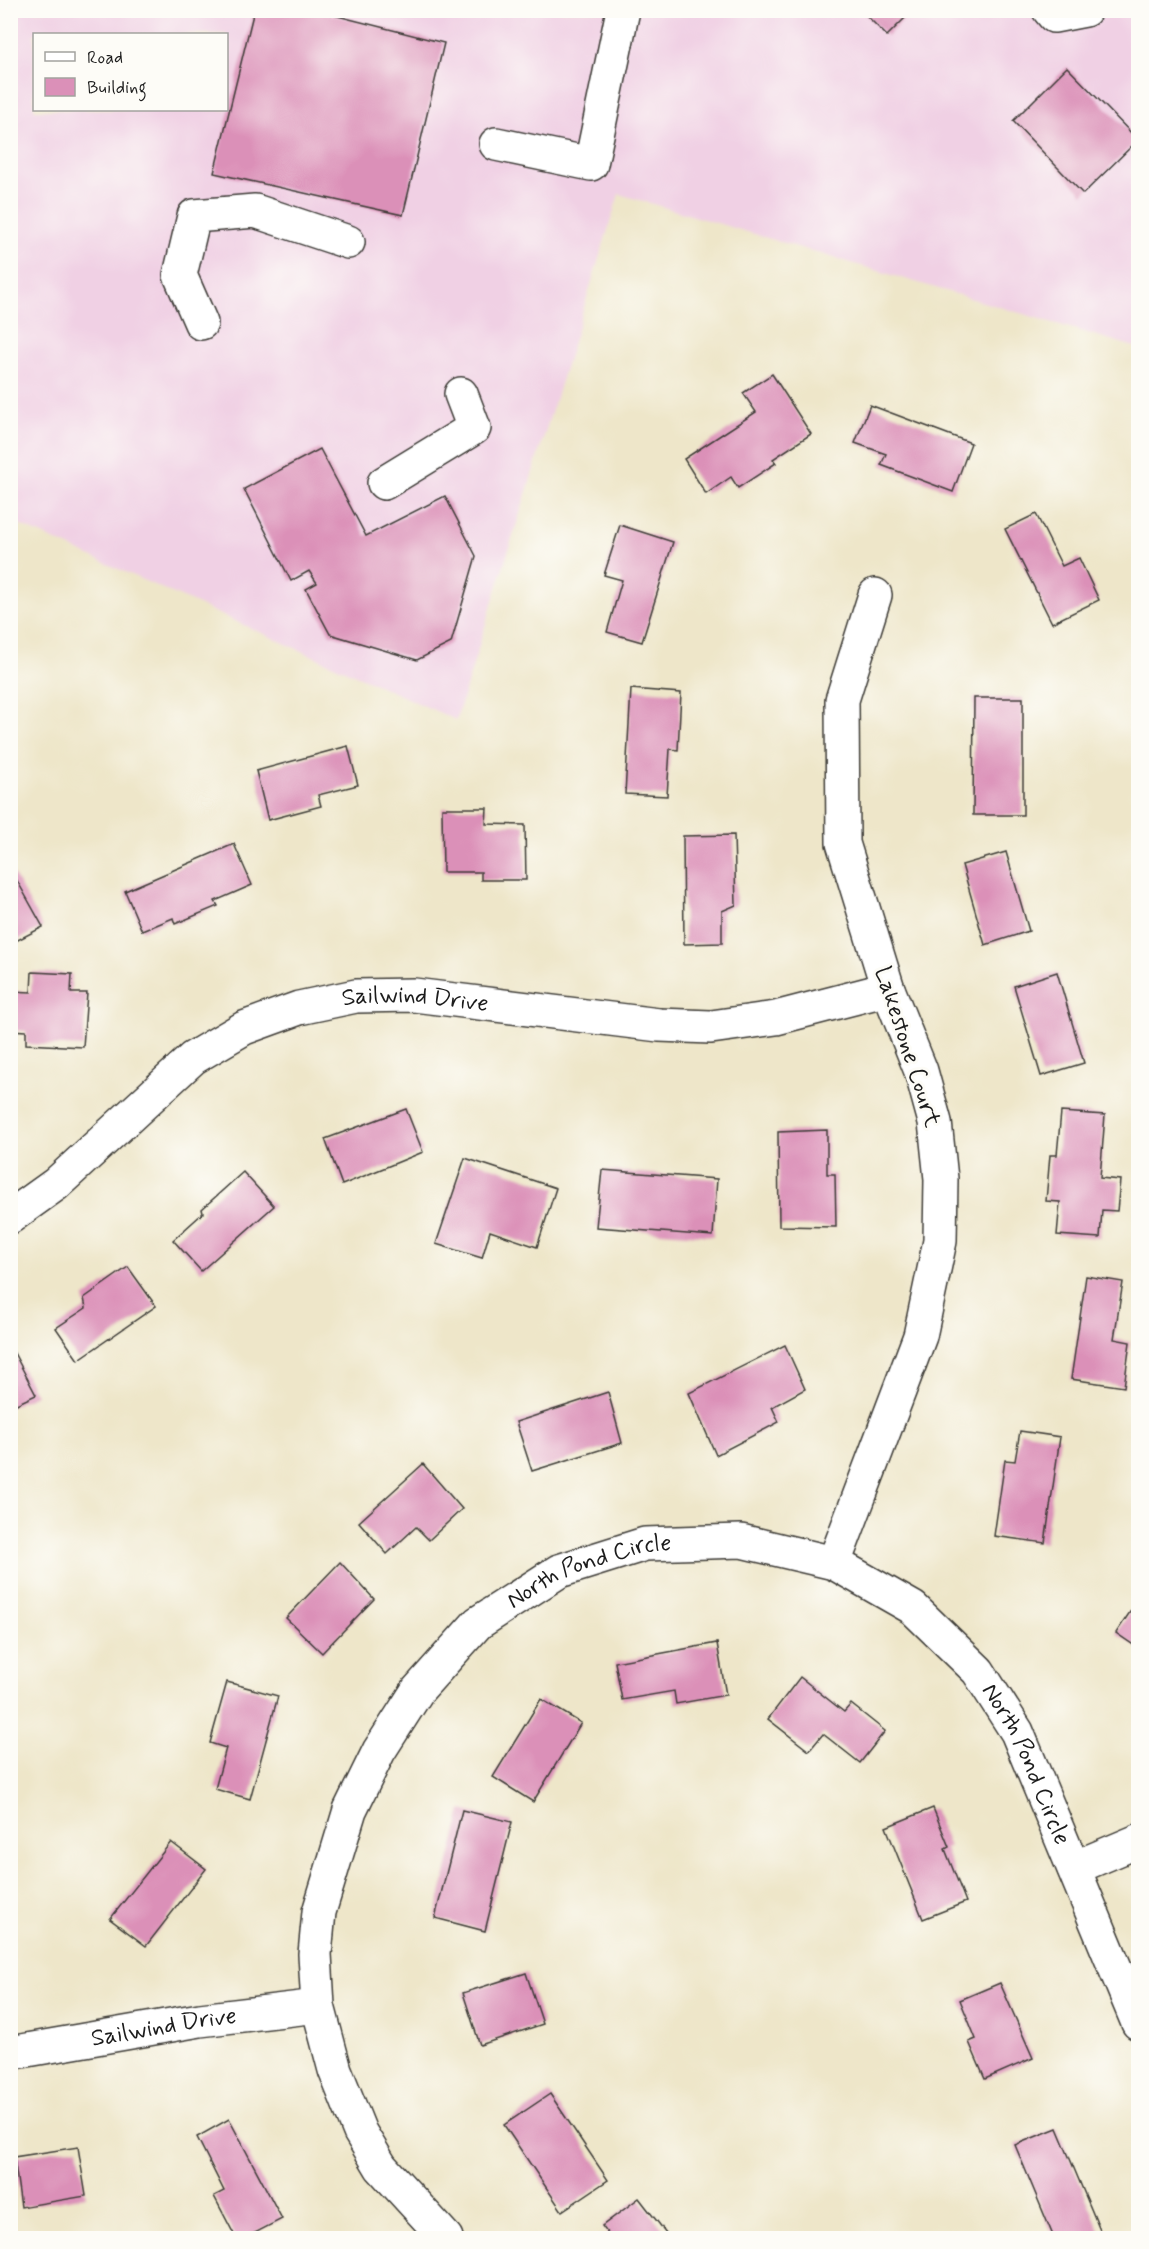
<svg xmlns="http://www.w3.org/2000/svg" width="1149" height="2249" viewBox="0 0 1149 2249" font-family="Mynerve,sans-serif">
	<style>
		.built { fill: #f0d0e4; fill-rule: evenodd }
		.building { fill: #db90b8 }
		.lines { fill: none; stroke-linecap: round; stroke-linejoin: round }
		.minor-casing { stroke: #3c3a36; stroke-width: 36 }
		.minor { stroke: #fff; stroke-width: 33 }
		.labels { text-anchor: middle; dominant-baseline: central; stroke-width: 6; stroke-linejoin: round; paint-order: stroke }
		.street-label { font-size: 24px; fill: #1c1c1c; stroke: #fdfcf7 }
	</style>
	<rect width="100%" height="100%" fill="#fdfcf7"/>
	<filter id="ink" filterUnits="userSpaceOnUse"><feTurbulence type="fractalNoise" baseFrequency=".0167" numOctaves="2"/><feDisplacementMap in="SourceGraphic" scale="12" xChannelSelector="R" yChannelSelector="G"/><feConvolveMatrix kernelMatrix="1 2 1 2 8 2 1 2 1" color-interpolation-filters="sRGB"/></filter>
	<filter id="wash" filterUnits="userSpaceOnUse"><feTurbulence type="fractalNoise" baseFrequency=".008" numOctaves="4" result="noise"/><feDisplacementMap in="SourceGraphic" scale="24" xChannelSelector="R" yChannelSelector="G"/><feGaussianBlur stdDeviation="1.35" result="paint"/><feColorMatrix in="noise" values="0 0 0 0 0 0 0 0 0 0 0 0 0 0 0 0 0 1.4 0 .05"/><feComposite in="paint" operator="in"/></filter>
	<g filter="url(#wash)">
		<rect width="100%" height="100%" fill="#eee6c9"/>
		<path class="built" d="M11,11h1127v337l-519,-154 -163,526 -445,-199zM34,34h192v76h-192z"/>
		<g id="blocks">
			<g class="building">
				<polygon points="254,10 314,10 444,43 403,215 214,173"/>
				<polygon points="861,10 913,10 887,36"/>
				<polygon points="1067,67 1138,140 1083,194 1013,121"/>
				<polygon points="772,374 811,434 773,459 776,463 738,488 731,477 706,494 684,459 756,412 743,393"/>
				<polygon points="870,405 971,443 953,492 881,465 886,454 855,443"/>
				<polygon points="320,449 366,536 445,496 476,556 451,643 417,660 330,634 306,589 317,583 309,571 291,581 244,489"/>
				<polygon points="1036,514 1062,566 1079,558 1099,600 1052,623 1005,529"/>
				<polygon points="620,525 673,542 642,642 607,632 622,580 604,575"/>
				<polygon points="631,689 681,693 678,750 670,749 667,796 625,794"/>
				<polygon points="974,698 1023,698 1023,815 973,815"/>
				<polygon points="348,746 358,785 318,795 321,806 268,820 256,771"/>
				<polygon points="442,808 487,808 486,824 525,825 526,880 481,880 481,872 443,872"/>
				<polygon points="734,835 736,905 722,911 722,943 684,944 683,836"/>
				<polygon points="234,844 252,885 215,901 218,906 175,924 173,918 142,931 125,891"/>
				<polygon points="1006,852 1029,931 985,945 962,865"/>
				<polygon points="10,868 43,927 10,944"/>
				<polygon points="32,972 72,974 71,993 87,993 83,1047 26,1044 26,1031 10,1030 10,991 31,992"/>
				<polygon points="1057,972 1084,1063 1041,1076 1014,986"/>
				<polygon points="406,1109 423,1152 342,1185 325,1139"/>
				<polygon points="1061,1112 1105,1115 1100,1178 1120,1180 1117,1211 1102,1210 1100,1238 1057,1235 1060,1202 1046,1201 1050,1155 1057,1155"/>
				<polygon points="827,1130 827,1174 835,1174 836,1227 779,1226 778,1132"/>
				<polygon points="465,1158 556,1188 537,1247 490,1231 482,1258 436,1244"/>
				<polygon points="602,1170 717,1179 713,1236 596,1227"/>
				<polygon points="243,1172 274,1206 201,1271 173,1240 203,1213 202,1209"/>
				<polygon points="128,1267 156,1306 78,1360 56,1328 86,1308 84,1298"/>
				<polygon points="1086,1276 1123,1282 1114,1339 1130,1342 1124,1387 1071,1379"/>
				<polygon points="785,1345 805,1389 772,1407 779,1422 716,1455 689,1393"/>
				<polygon points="13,1351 36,1395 10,1407 10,1352"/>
				<polygon points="608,1392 622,1443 532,1471 516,1422"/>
				<polygon points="1020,1431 1060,1437 1045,1543 994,1536 1005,1460 1015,1461"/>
				<polygon points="423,1464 462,1509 429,1540 416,1527 387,1554 359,1522"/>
				<polygon points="340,1562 374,1599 322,1653 286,1618"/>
				<polygon points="1138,1600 1138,1648 1116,1633"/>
				<polygon points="717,1643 726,1695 676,1704 674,1691 622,1700 615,1662"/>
				<polygon points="800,1677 844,1712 851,1704 885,1731 860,1763 823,1734 809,1751 768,1719"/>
				<polygon points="227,1682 278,1696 250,1799 215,1789 226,1748 210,1743"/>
				<polygon points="541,1699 581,1723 533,1802 493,1777"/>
				<polygon points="933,1808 949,1847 945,1849 966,1902 923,1919 886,1827"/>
				<polygon points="462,1810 512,1822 485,1931 435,1918"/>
				<polygon points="171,1842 206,1869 146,1946 110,1919"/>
				<polygon points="526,1973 543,2024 480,2045 463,1993"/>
				<polygon points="1000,1983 1033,2058 985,2079 969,2042 976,2039 960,2000"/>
				<polygon points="550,2094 608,2180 562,2211 504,2125"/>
				<polygon points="229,2119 282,2219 245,2238 236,2238 214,2196 224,2191 197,2137"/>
				<polygon points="1057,2128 1102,2235 1093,2238 1054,2238 1015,2145"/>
				<polygon points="78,2147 86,2196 21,2207 14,2157"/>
				<polygon points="639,2198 670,2238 611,2238 602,2226"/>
			</g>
		</g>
	</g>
	<g filter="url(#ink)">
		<use href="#blocks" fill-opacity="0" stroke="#3c3a36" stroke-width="1.5"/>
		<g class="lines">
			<g class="minor-casing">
				<g id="minor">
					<polyline points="1049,10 1054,16 1085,10"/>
					<polyline points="496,144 591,164 623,10"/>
					<polyline points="201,323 180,275 194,216 255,211 348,242"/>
					<polyline points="384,483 474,428 461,394"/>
					<path id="s1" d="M10,1217l46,-33 137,-126 51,-30 55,-20 57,-12 58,-1 245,30 52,2 65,-9 112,-29"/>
					<polyline points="834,1563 920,1336 940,1241 941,1179 935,1122 921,1071 888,989 843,843 842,700 875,595"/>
					<polyline points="1074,1868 1138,1841"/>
					<path id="s2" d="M10,2053l190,-33 118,-14"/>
					<path id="s3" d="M446,2238l-65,-71 -21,-35 -25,-62 -17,-64 -3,-52 4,-42 31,-102 29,-59 39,-61 60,-67 81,-52 86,-27 96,-3 93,22 79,45 65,63 39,61 121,291"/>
				</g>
			</g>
			<use href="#minor" class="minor"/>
		</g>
	</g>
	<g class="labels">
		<g class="street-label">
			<text stroke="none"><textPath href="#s1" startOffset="478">Sailwind Drive</textPath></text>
			<text transform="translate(907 1047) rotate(72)">Lakestone Court</text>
			<text stroke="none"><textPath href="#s3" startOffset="824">North Pond Circle</textPath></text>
			<text stroke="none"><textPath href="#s3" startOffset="1364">North Pond Circle</textPath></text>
			<text stroke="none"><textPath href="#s2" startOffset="156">Sailwind Drive</textPath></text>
		</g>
	</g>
	<rect width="1149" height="2249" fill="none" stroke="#fdfcf7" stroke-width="36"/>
	<rect x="33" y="33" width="195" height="78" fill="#fdfcf7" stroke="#a3a29f" stroke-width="1.5"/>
	<rect x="45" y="52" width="30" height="9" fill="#ffffff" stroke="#a3a29f" stroke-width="1.5"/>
	<text x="87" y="63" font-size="18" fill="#1c1c1c">Road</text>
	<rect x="45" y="78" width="30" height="18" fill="#db90b8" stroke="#a3a29f" stroke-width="1.5"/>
	<text x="87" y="93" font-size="18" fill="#1c1c1c">Building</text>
</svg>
